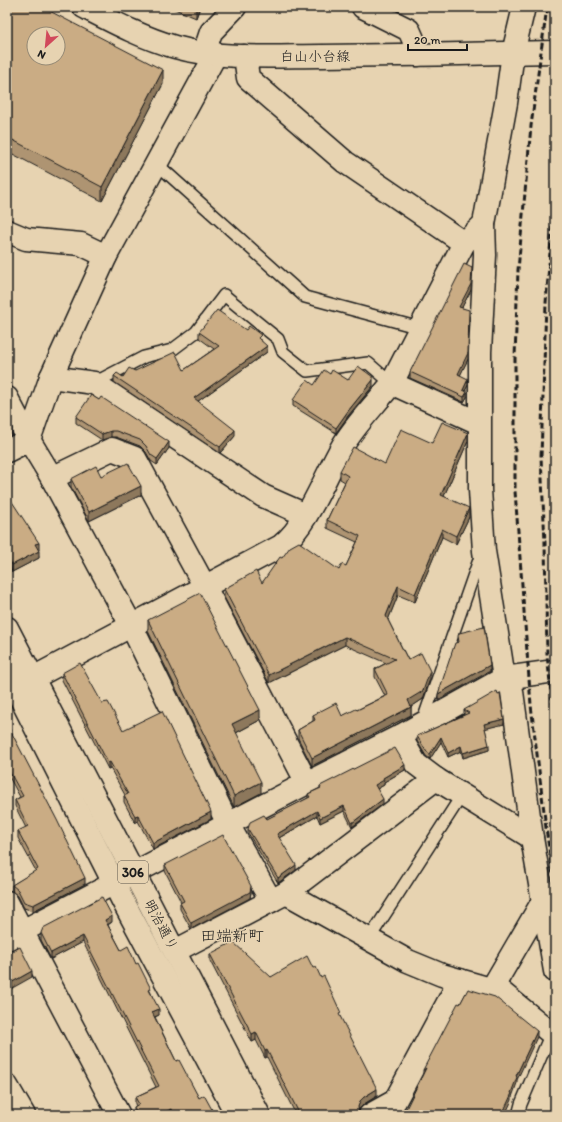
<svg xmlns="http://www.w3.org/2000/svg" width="562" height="1122" viewBox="0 0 562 1122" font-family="Itim,'Klee One',sans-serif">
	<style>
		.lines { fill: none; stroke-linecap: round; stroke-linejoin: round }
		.lane-casing { stroke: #1c1c1c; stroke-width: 14 }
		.street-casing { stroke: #1c1c1c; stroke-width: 25 }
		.secondary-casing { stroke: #1c1c1c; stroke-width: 25 }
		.primary-casing { stroke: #1c1c1c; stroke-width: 25 }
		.lane { stroke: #e7d3b1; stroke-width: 11 }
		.street { stroke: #e7d3b1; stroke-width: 22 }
		.secondary { stroke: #e7d3b1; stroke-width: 22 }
		.primary { stroke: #e7d3b1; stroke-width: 22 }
		.rail { stroke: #1c1c1c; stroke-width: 3; stroke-dasharray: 6 3; stroke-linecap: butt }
		.wall { fill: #ae9472; stroke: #1c1c1c }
		.shaded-wall { fill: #8d785c; stroke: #1c1c1c }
		.building { fill: #caac84; stroke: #1c1c1c; fill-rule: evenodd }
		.labels { text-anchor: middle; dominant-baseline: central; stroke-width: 3; stroke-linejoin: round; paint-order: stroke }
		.shield { fill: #e7d3b1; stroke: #595349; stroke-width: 1 }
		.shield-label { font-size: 13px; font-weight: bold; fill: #1c1c1c }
		.street-label { font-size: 14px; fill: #1c1c1c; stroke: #e7d3b1 }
		.quarter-label { font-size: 16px; fill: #1c1c1c; stroke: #e7d3b1 }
	</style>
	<rect width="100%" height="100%" fill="#e7d3b1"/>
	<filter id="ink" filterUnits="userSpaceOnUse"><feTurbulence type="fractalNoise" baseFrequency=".025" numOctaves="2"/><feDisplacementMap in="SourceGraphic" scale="8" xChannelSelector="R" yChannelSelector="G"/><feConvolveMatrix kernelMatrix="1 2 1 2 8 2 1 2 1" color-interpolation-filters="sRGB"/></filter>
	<g filter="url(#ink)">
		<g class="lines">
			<g class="lane-casing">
				<g id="lane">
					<polyline points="157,164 305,297 420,328"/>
					<polyline points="94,383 144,357 172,350 196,332 224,295 278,339 283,352 307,371 368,363 391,383"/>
					<polyline points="422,723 481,554"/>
					<polyline points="369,939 462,795"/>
					<polyline points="518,1115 521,1104 551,1033 554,1032"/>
				</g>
			</g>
			<g class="street-casing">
				<g id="street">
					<polyline points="363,7 409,30 413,39 417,55"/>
					<polyline points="204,53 211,32 235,7"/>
					<polyline points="245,56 248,78 345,162 464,243"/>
					<polyline points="484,224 485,255 480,352 480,490 484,551 504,678"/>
					<polyline points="7,231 26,239 81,244 106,256"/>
					<polyline points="51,377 94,383 263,496 306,515"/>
					<polyline points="391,383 479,423"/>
					<polyline points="7,398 29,440 52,478 131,625 228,824 271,901"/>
					<polyline points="7,451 29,440 51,377 106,256 216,54"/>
					<polyline points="52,478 112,449 135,458 205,587 307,783"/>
					<polyline points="510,677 532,838 555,971"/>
					<polyline points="400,736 416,764 436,779 532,838"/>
					<polyline points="286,893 408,961 442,975 501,992 551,1033"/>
					<polyline points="7,902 119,1115"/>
					<polyline points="175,951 286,893 436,779"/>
					<polyline points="491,990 543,901"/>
					<polyline points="7,1086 24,1115"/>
					<polyline points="370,1115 395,1101 460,980"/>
				</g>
			</g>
			<g class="secondary-casing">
				<g id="secondary">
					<path d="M84,7c29,15 59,31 91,40 47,13 99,9 147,9 78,-1 155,-2 233,-4"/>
					<path d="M33,678l248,-132c28,-23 43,-68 61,-99 12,-21 31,-40 47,-60l6,-10 69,-134 20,-19 22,-121 7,-50 11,-46"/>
					<polyline points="7,939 307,783 400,736 504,678 555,671"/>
				</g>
			</g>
			<g class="primary-casing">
				<g id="primary">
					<polyline points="7,628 259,1115"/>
					<polyline points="7,671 124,903 237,1115"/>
				</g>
			</g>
			<use href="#lane" class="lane"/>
			<use href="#street" class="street"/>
			<use href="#secondary" class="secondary"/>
			<use href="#primary" class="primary"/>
			<g class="rail">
				<polyline points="547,7 531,126 518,270 515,358 515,491 531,705 546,828 555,888"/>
				<polyline points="555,190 546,303 541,457 545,543 547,655 555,727"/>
				<polyline points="555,362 553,480 555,557"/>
			</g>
		</g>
		<g class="wall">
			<polygon points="7,7 163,84 102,201 7,151"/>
			<polygon points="170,7 200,7 196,18"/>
			<polygon points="472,274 471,290 462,307 469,316 468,359 460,375 468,385 465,391 467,397 464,402 410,378 410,372"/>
			<polygon points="199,332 261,340 267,352 198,401 235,436 220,453 114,382 114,376 123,377 135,371 184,370 214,349 199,338"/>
			<polygon points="330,374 348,380 373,386 348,416 336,433 293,406 293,400"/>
			<polygon points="76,417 169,448 157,465 151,461 146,452 140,446 116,437 111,437 102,440 76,423"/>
			<polygon points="468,441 444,496 469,517 456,544 442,537 415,602 398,595 388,620 408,660 430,679 423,699 411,707 411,715 312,766 298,738 298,730 313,721 313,715 342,716 357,710 385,696 375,677 375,669 386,663 345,645 269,683 224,597 224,589 262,583 282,558 339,570 346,566 357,542 327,528 327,520 345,482 340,479 340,471 385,464 432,443"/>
			<polygon points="101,476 141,495 89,521 71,487 71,479"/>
			<polygon points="7,494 39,550 38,550 39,558 12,572 7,562"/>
			<polygon points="148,620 260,720 236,733 261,793 234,807 148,631"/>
			<polygon points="62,673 102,703 123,730 211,819 153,849 138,821 135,823 124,802 124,796 125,795 110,768 108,769 62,680"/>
			<polygon points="464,710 504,724 485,728 489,750 463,758 461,751 448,757 441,742 430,759 426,756 417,741 417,736 464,715"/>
			<polygon points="7,724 85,884 33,911 24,908 18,896 12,891 12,885 36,871 18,838 18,831 26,828 15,806 15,800 20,797 8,775 7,776"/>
			<polygon points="405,770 384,782 384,785 377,789 383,804 352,827 344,811 320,823 317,816 279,838 296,870 278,883 248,833 248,829 308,798 308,794 320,788 320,786"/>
			<polygon points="165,865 251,892 250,898 191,929 180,909 180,903 181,902 165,871"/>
			<polygon points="112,922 108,925 121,950 136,964 151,993 159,1015 155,1017 176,1061 199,1098 215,1115 135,1115 134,1113 134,1107 136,1106 135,1104 135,1097 156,1087 83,942 51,959 41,940 41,933"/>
			<polygon points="210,954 271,977 313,968 341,1019 377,1096 364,1104 360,1108 359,1111 359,1113 361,1115 296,1115 267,1057 265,1058 256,1040 252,1042 210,961"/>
		</g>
		<g class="shaded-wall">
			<polygon points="197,7 200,7 196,18 196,9"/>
			<polygon points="163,70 163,84 102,201 102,187"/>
			<polygon points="472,268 471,290 459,313 459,307"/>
			<polygon points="469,316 468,359 458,380 458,374"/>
			<polygon points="267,346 267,352 194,404 194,398"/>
			<polygon points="468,379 468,385 463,395 463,390"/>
			<polygon points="373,380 373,386 348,416 336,433 336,428 348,411"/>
			<polygon points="467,392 467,397 464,402 464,397"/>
			<polygon points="12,428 12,435 7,437 7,430"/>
			<polygon points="235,430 235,436 220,453 220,447"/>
			<polygon points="111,431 111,437 102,440 102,434"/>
			<polygon points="468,433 468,441 441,503 441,495"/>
			<polygon points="169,442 169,448 157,465 157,459"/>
			<polygon points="141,486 141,495 89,521 89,512"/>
			<polygon points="469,508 469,517 456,544 456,536"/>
			<polygon points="442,529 442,537 415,602 415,594"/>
			<polygon points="39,543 39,550 35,551 35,544"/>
			<polygon points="39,551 39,558 12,572 12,565"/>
			<polygon points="398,586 398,595 386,625 386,616"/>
			<polygon points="345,637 345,645 269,683 269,675"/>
			<polygon points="490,665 490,671 438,700 438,694"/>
			<polygon points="430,671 430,679 423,699 408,709 408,700"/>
			<polygon points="411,707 411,715 312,766 312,758"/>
			<polygon points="260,710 260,720 232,735 232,724"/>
			<polygon points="504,719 504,724 484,729 484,724"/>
			<polygon points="441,737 441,742 430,759 430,754"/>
			<polygon points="489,745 489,750 463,758 463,753"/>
			<polygon points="461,746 461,751 448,757 448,753"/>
			<polygon points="110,762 110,768 108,769 108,763"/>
			<polygon points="405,765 405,770 384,782 384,785 375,790 375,785 383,778"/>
			<polygon points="8,769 8,775 7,776 7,770"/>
			<polygon points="261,782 261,793 234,807 234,796"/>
			<polygon points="383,799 383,804 352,827 352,823"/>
			<polygon points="344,806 344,811 320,823 320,818"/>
			<polygon points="317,811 317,816 277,839 277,834"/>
			<polygon points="211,812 211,819 153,849 153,843"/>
			<polygon points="138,815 138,821 135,823 135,816"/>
			<polygon points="296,865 296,870 278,883 278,878"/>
			<polygon points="85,878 85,884 33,911 33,905"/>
			<polygon points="251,886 251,892 250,898 191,929 191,923"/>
			<polygon points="112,916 112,922 105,926 105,920"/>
			<polygon points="83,936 83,942 51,959 51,953"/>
			<polygon points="32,971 32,977 7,991 7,985"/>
			<polygon points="159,1009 159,1015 152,1018 152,1012"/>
			<polygon points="537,1031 537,1037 517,1080 517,1083 512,1097 512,1100 505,1115 502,1115 516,1076"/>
			<polygon points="256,1032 256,1040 252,1042 252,1034"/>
			<polygon points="267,1050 267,1057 265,1058 265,1051"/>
			<polygon points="426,1068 423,1076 423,1070"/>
			<polygon points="377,1089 377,1096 364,1104 360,1108 358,1114 358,1107 360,1101 364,1097"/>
			<polygon points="171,1109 171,1115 160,1115"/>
		</g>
		<g class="building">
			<path d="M7,7h35l121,63 -61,117 -95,-50zM34,34h24v24h-24z"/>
			<polygon points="190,7 197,7 196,9"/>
			<polygon points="464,264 472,268 471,284 459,307 469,310 468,353 458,374 468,379 463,390 467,392 464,397 410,372"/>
			<polygon points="217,310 246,330 249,326 261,335 258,338 267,346 194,398 235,430 220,447 114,376 117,373 123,377 129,368 135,371 175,352 184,370 219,346 199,332"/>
			<polygon points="358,366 373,377 373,380 348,411 336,428 293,400 307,380 314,385 324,370 330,374 332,370 348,380"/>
			<polygon points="91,395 99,400 101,397 169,442 157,459 151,455 146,446 140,440 116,431 111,431 102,434 76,417"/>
			<polygon points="7,418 12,428 7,430"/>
			<polygon points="442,422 468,433 441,495 469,508 456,536 442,529 415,594 398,586 386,616 408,660 421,653 430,671 423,691 408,700 411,707 312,758 298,730 315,720 313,715 336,703 342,716 356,709 357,710 388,695 375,669 395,659 345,637 269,675 224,589 256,571 262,583 280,557 282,558 290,547 299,542 339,570 342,564 346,566 360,536 327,520 348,476 340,471 353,447 385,464 401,429 432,443"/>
			<polygon points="128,463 141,486 89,512 71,479 96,466 101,476"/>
			<polygon points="7,494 39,543 35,544 39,551 12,565 7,555"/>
			<polygon points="200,593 260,710 232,724 261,782 234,796 148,620"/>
			<polygon points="484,627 490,665 438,694 455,643 459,642 458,636 459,633"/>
			<polygon points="80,663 102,703 108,702 123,730 162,711 211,812 153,843 138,815 135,816 124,796 128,794 110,762 108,763 62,673"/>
			<polygon points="497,691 498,694 500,693 504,719 484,724 489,745 463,753 461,746 448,753 441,737 430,754 426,751 417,736 469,713 464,710"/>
			<polygon points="7,724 57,820 85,878 33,905 24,902 18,890 12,885 38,869 18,831 28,826 15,800 23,796 8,769 7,770"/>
			<polygon points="395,748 405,765 383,778 384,780 375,785 383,799 352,823 344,806 320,818 317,811 277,834 296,865 278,878 248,829 250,822 264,815 267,819 310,797 308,794 321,788 320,786"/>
			<polygon points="223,835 251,886 250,892 191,923 180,903 184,901 165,865"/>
			<polygon points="102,897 112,916 105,920 121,950 128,946 136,964 138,963 151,989 149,990 159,1009 152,1012 176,1061 179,1060 199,1098 204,1095 215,1115 174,1115 171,1109 160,1115 138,1115 134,1107 139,1104 135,1097 159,1086 83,936 51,953 41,933 43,928"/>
			<polygon points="233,942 271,977 307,956 313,968 316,967 321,978 324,976 341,1013 339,1014 377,1089 364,1097 360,1101 358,1107 359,1113 361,1115 300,1115 267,1050 265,1051 256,1032 252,1034 210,954"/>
			<polygon points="20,947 32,971 7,985 7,952 8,954"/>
			<polygon points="468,989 495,997 537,1031 516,1076 517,1077 511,1093 512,1093 502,1115 403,1115 426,1068 423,1070 458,1003 460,1004"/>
		</g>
	</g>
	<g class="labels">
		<rect class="shield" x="118" y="861" width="30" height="22" rx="3"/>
		<g class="shield-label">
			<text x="133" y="872">306</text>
		</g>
		<g class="street-label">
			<text x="315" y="56">白山小台線</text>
			<text transform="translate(161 925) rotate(62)">明治通り</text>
		</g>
		<g class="quarter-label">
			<text x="232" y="935">田端新町</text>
		</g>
	</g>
	<rect width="562" height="1122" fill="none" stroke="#e7d3b1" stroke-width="24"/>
	<rect x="12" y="12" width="538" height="1098" fill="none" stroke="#1c1c1c" stroke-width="1.5" filter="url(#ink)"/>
	<g transform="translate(46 46) rotate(207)"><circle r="19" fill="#e7d3b1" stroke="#968a75"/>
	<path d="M0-3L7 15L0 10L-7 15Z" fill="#d1495b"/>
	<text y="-6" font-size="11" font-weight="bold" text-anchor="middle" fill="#1c1c1c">N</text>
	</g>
	<path d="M408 44v6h59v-6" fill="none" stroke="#1c1c1c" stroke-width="2"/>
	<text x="414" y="44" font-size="12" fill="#1c1c1c" stroke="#e7d3b1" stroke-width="3" paint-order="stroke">20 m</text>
</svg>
